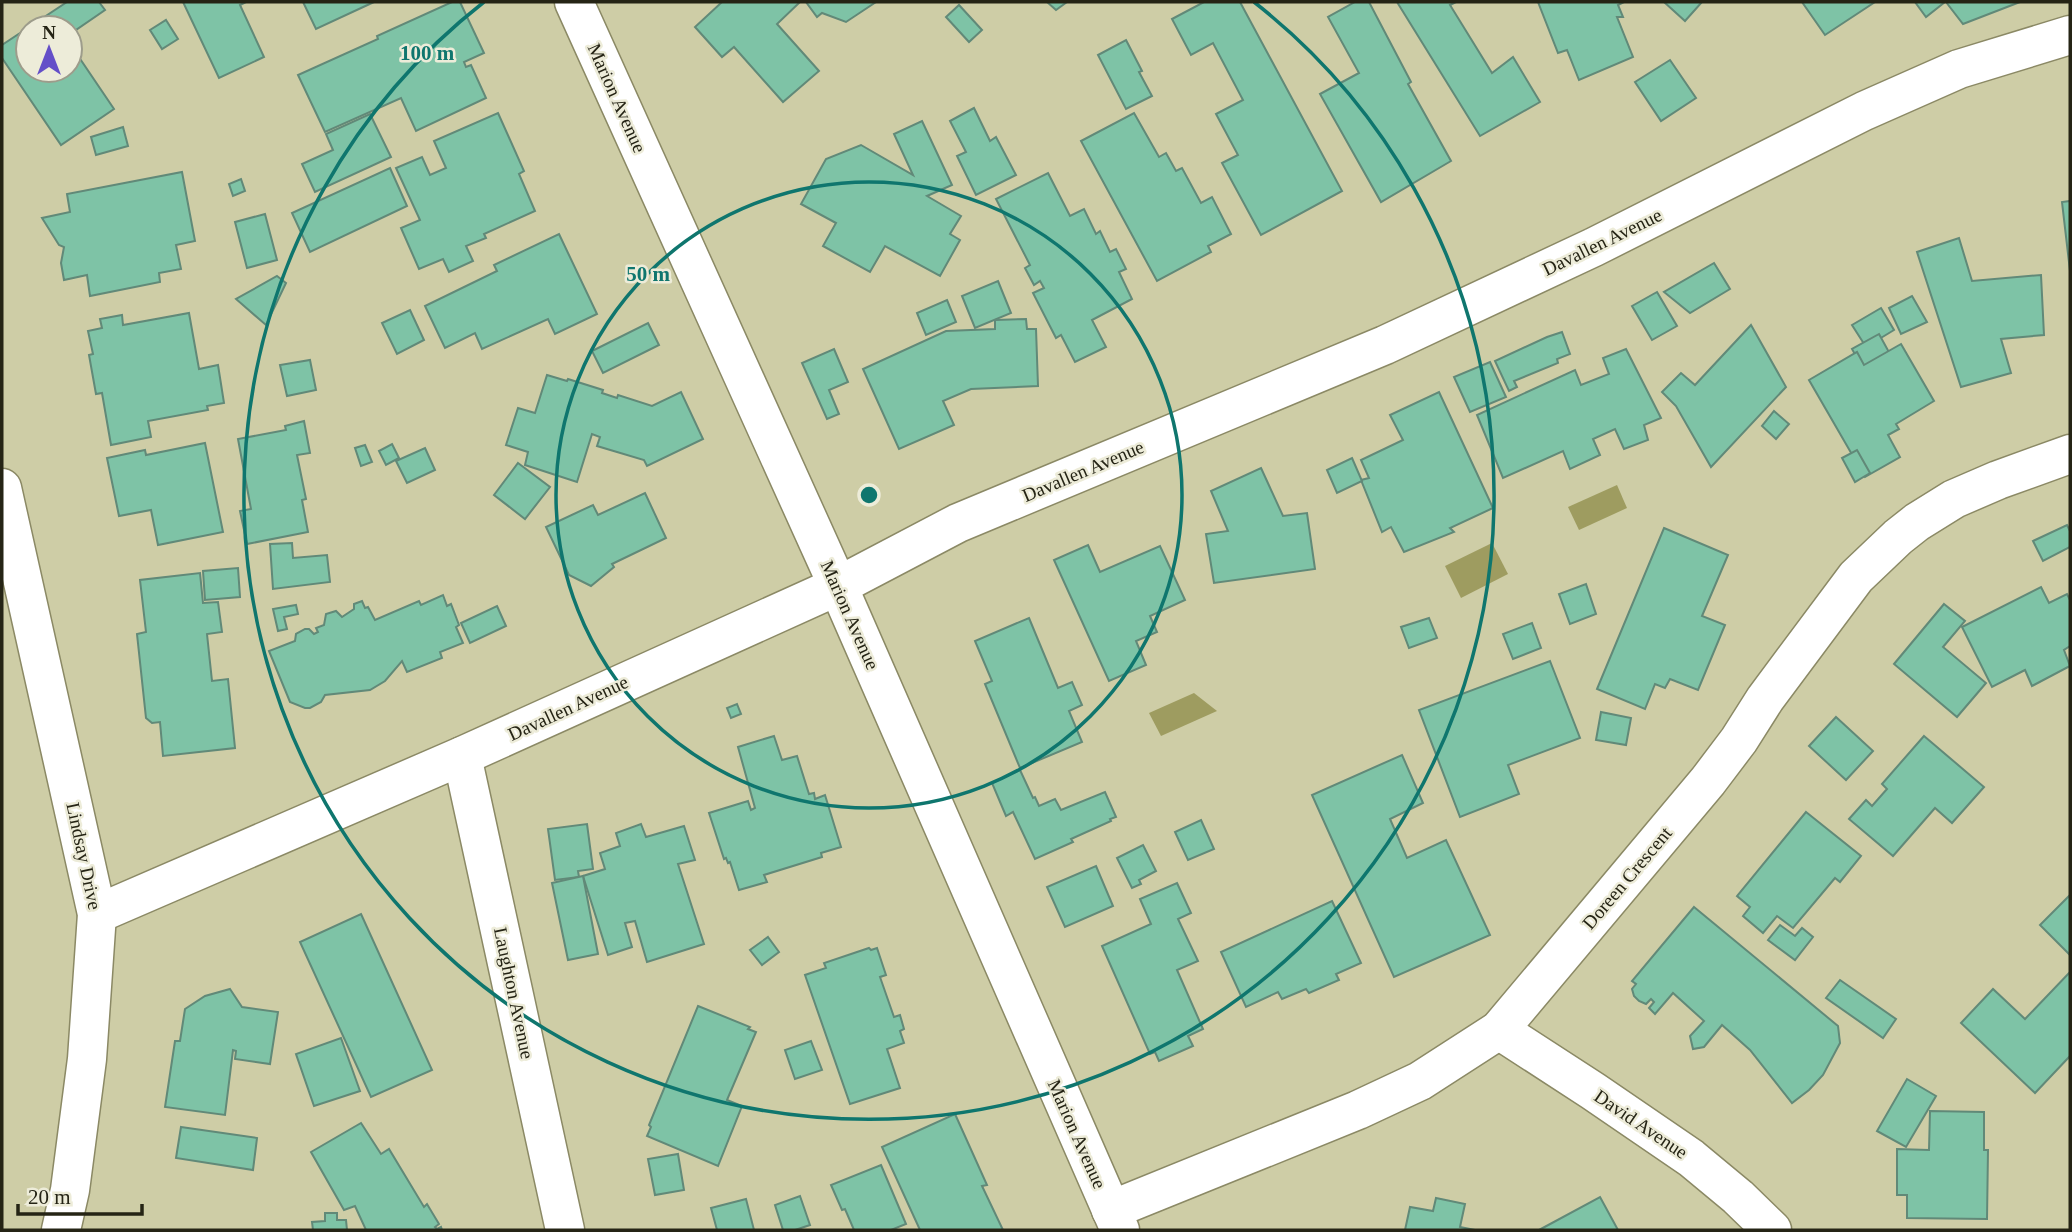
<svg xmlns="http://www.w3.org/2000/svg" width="2072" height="1232" viewBox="0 0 2072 1232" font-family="Georgia,serif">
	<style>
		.water { fill: #9e9c60 }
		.building { fill: #7ec3a6; stroke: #618978; stroke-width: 2 }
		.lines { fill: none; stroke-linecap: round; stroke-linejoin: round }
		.minor-casing { stroke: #8b8965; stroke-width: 41 }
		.minor { stroke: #fff; stroke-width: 38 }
		.ring { fill: none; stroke: #0f766e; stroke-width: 3.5 }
		.labels { text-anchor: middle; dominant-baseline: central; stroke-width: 5; stroke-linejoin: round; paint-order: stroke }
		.street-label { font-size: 19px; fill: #252415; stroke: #edecd9 }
		.centre { fill: #0f766e; stroke: #edecd9; stroke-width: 3.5 }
		.ring-label { font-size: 21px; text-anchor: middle; font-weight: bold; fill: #0f766e; stroke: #edecd9; stroke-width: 5; stroke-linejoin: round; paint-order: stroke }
	</style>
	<rect width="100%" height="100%" fill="#cecda6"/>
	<g class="water">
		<polygon points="1617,485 1627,508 1579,530 1568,507"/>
		<polygon points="1492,543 1508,574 1461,598 1445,566"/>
		<polygon points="1194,693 1217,711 1161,736 1149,713"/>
	</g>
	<g class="building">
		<polygon points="67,2 99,2 105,10 70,34 70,28 28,28 28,70 70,70 70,44 114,109 61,145 2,58 2,45"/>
		<polygon points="183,2 246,2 240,5 264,57 219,78"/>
		<polygon points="303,2 374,2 316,29"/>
		<polygon points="452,2 460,2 484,53 464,62 466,67 471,65 486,98 416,131 401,98 325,132 298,75 378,39 377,36"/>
		<polygon points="722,2 800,2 777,24 819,71 783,102 734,47 722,57 695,27"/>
		<polygon points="806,2 876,2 846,22 822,13 817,17"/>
		<polygon points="1047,2 1067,2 1056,10"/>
		<polygon points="1204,2 1240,2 1342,191 1261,235 1222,163 1238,155 1216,114 1243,100 1213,43 1191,55 1172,19"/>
		<polygon points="1355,2 1369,2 1411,82 1408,84 1451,161 1381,202 1320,94 1359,73 1328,17"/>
		<polygon points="1397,2 1456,2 1450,5 1492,73 1513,57 1540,102 1480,136"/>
		<polygon points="1538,2 1624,2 1618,5 1623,17 1617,17 1633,57 1579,80 1567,50 1558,53"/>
		<polygon points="1664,2 1702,2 1685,21"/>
		<polygon points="1802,2 1875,2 1825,35"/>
		<polygon points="1915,2 1945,2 1926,17"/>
		<polygon points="1946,2 2020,2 1963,24"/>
		<polygon points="959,5 982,30 969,42 946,17"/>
		<polygon points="166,20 178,39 162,49 150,30"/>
		<polygon points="1126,40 1142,71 1139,72 1152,96 1126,109 1098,55"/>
		<polygon points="1670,60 1696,98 1661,121 1635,82"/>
		<polygon points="974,108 990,141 996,137 1016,175 976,195 957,156 966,152 950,121"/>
		<polygon points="498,113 524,171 519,174 535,211 484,234 486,238 466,246 473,261 449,272 443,259 419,269 401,228 420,220 396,168 422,157 430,175 446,168 434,141"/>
		<polygon points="1134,113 1159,157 1166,153 1176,171 1182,168 1201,203 1212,197 1231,234 1208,246 1211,252 1157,281 1081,141"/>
		<polygon points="370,114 391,157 315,192 302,164 333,150 326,134"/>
		<polygon points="922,121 952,185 927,196 961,216 950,234 960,240 940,276 885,246 870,272 823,246 836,223 801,204 826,159 861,145 913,175 894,134"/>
		<polygon points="123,127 128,146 96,155 91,137"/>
		<polygon points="390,168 407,206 310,252 292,213"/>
		<polygon points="182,172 195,241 176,245 181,269 159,273 160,282 90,296 87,275 64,280 61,263 64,247 59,245 42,218 70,212 67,194"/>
		<polygon points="1048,173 1070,216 1084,209 1096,234 1100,231 1110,252 1116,249 1126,269 1119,272 1132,299 1092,320 1106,347 1075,362 1061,335 1056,338 1033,293 1044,288 1040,281 1034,285 1025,268 1030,265 996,199"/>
		<polygon points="241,179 245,191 233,196 229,184"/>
		<polygon points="2070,201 2070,271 2062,202"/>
		<polygon points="265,214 277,260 247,268 235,222"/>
		<polygon points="559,234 597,314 555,334 548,319 482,349 475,333 445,348 425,306 497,271 494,265"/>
		<polygon points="1959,238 1972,281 2041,275 2044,335 2001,339 2011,373 1961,387 1917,252"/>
		<polygon points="1714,263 1730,289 1690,313 1664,292"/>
		<polygon points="277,276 286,283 266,325 236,299"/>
		<polygon points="998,281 1011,313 975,328 962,296"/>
		<polygon points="1657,292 1677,326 1652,340 1632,306"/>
		<polygon points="1912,296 1927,322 1901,334 1889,308"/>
		<polygon points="947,300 956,322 926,335 917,313"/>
		<polygon points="1881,308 1894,330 1866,347 1852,325"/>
		<polygon points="410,310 424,340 397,354 382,323"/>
		<polygon points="189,313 199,369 218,365 224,403 207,406 208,410 148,421 151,437 111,445 102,393 96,394 89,355 93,354 88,331 102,328 100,319 122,315 123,325"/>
		<polygon points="1026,319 1027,329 1036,329 1038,386 971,389 943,401 954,425 899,449 863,369 946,331 995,329 995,320"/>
		<polygon points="648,323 659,345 603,373 592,351"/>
		<polygon points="1751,325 1786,387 1711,467 1676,406 1662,392 1681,373 1695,385"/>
		<polygon points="1562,332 1570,354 1557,359 1558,363 1514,381 1517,387 1509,391 1495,361 1547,337"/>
		<polygon points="1879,334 1890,354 1863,369 1852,349"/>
		<polygon points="1901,344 1934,401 1896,424 1899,429 1888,435 1900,457 1865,477 1809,380 1857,352 1864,365"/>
		<polygon points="834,349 848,382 829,390 839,414 827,419 802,363"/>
		<polygon points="1626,349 1661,418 1644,425 1648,440 1624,449 1615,429 1593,439 1600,455 1570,469 1563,451 1503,478 1477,415 1575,370 1581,385 1609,374 1603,358"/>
		<polygon points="310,360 316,390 287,396 280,365"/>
		<polygon points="1490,362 1506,397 1470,412 1454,377"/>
		<polygon points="547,375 567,381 568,379 603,390 602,393 617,398 618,395 652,406 681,392 703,439 647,466 644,460 597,446 600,437 592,434 577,482 525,465 528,452 506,445 518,408 535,413"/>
		<polygon points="1439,392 1493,508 1450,528 1454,532 1404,552 1391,527 1382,532 1361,480 1369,478 1361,460 1403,440 1390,415"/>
		<polygon points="1774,411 1789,424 1776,439 1762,426"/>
		<polygon points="304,421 310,453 297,455 306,499 302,500 308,532 247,544 240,511 251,509 238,439 286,430 285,426"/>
		<polygon points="205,443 223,532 158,545 151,510 119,516 107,458 145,450 146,455"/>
		<polygon points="392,444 399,458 386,465 379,451"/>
		<polygon points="365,445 372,462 361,466 355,448"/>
		<polygon points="425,448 435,470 407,483 396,461"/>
		<polygon points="1857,450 1870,473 1855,482 1842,458"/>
		<polygon points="1352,458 1362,481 1337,493 1327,470"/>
		<polygon points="518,463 550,487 525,519 494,495"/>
		<polygon points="1261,468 1283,516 1307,513 1315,569 1214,583 1206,534 1228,531 1211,491"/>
		<polygon points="645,493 666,538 612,564 614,567 591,586 569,575 546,527 593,505 598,515"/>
		<polygon points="2067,525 2070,531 2070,547 2043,561 2033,541"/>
		<polygon points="1664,528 1728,555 1702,616 1725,625 1698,690 1670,679 1665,688 1655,684 1645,709 1597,689"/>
		<polygon points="292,543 293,558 327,555 330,582 273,589 270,544"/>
		<polygon points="1088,545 1100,572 1160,546 1185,600 1150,616 1157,632 1136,641 1146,665 1109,681 1054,560"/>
		<polygon points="238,568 240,597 205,600 203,571"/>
		<polygon points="200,573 203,603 218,602 222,632 207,634 212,681 228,679 235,748 163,756 160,722 152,723 146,718 137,634 146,632 140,580"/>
		<polygon points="1586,584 1596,614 1570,624 1559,594"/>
		<polygon points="2041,587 2049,603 2067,594 2070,600 2070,646 2064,650 2070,666 2032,686 2025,670 1992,687 1962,627"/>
		<polygon points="443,595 447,606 451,604 459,625 456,627 463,643 440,652 442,658 407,672 402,661 385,681 370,690 325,695 321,702 310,708 305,708 290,702 269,651 295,641 296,634 305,629 309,629 314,634 318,632 316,628 324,625 326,614 336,611 342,617 354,609 354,604 362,601 365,608 368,607 375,620 419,601 421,605"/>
		<polygon points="1944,604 1965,621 1943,647 1986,683 1957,717 1894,664"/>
		<polygon points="296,605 298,614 284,617 287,629 278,631 273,609"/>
		<polygon points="497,606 506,626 470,643 461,623"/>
		<polygon points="1029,618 1058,688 1072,682 1082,705 1069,711 1082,742 1020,768 985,684 992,681 975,641"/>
		<polygon points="1429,618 1437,638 1409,648 1401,627"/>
		<polygon points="1532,623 1541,648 1513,659 1503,634"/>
		<polygon points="1550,661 1580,738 1508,765 1519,794 1460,817 1419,710"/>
		<polygon points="737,704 741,714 731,718 727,708"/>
		<polygon points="1601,712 1631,718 1626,745 1596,740"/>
		<polygon points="1836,717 1873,751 1846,780 1809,746"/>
		<polygon points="774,736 782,760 797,756 809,794 814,793 815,799 825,795 841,847 821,853 822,857 764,875 767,882 739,890 730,862 728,863 726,858 724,859 709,813 748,801 751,810 755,808 738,747"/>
		<polygon points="1924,736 1984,787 1952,823 1935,808 1893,856 1849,819 1866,800 1872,806 1887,789 1882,784"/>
		<polygon points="1402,755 1423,803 1390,819 1407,858 1446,840 1490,935 1394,977 1312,795"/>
		<polygon points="1020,770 1033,798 1035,797 1039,806 1055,799 1061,810 1105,792 1116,817 1110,819 1111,821 1071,839 1073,842 1035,859 1013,812 1006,816 992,783"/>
		<polygon points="1806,812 1861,856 1840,882 1835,878 1793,928 1777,916 1763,933 1743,916 1750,907 1737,896"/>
		<polygon points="1201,820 1214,849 1188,860 1175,832"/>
		<polygon points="587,824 593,869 578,871 579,877 555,880 548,829"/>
		<polygon points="641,824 646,837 684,826 695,860 678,864 704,944 647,962 635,921 625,923 632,947 608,955 583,876 605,869 600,853 620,846 616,833"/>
		<polygon points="1143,845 1156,871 1139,880 1141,884 1132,888 1117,858"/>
		<polygon points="1096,866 1113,906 1065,927 1047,887"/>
		<polygon points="583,876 598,954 568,960 552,883"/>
		<polygon points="1177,883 1191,913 1178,919 1198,961 1177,970 1203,1029 1188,1036 1193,1046 1159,1061 1155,1052 1150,1054 1102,946 1151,924 1140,899"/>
		<polygon points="2070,895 2070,955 2040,925"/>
		<polygon points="1332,901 1361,963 1336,974 1339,980 1309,993 1306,989 1282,999 1278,992 1246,1007 1221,952"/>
		<polygon points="1694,907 1838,1026 1840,1043 1823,1075 1809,1090 1792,1103 1750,1050 1722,1025 1704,1047 1693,1049 1690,1036 1704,1021 1673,993 1655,1014 1649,1008 1654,1002 1651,999 1646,1004 1639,1001 1634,996 1632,989 1636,984 1632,981"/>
		<polygon points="361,914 432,1070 371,1097 300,942"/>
		<polygon points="1780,925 1795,936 1802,928 1813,937 1795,960 1768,940"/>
		<polygon points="768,937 779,952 762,965 750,950"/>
		<polygon points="869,948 871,950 877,948 886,975 880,977 894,1017 900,1015 904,1029 900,1031 904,1043 887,1049 900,1088 850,1104 805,975 826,968 824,963"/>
		<polygon points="2070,972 2070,1056 2035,1093 1961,1023 1993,989 2025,1019"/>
		<polygon points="1840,980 1896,1019 1883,1038 1826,998"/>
		<polygon points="230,989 242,1007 278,1012 270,1064 235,1059 236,1051 233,1050 225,1115 165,1107 175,1041 180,1041 185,1009 205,996"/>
		<polygon points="698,1006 750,1027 748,1029 756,1032 727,1100 742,1106 718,1166 647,1136 651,1127 649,1125"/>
		<polygon points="341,1038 360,1091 314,1106 296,1054"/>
		<polygon points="811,1041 822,1070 795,1079 785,1050"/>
		<polygon points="1907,1079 1936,1096 1906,1147 1877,1131"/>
		<polygon points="1930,1111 1984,1112 1984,1150 1988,1150 1987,1219 1907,1218 1907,1195 1897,1195 1897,1149 1929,1150"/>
		<polygon points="955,1114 987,1185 982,1186 1003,1230 920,1230 882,1147"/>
		<polygon points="361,1123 381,1154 389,1149 424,1207 427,1204 439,1224 435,1227 437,1229 441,1227 442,1230 366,1230 355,1206 344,1210 311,1152"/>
		<polygon points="181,1127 257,1138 253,1170 176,1158"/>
		<polygon points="678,1154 684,1190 655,1195 648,1159"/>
		<polygon points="881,1165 906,1224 891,1230 854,1230 845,1209 842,1210 831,1185"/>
		<polygon points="800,1196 810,1225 795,1230 783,1230 775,1205"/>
		<polygon points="1600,1197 1618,1230 1539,1230"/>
		<polygon points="1436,1198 1465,1204 1460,1227 1475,1230 1405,1230 1410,1207 1433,1211"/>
		<polygon points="746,1199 754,1230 717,1230 711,1208"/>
		<polygon points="325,1213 337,1213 337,1220 346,1220 347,1230 313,1230 312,1222 325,1221"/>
	</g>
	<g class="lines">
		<g class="minor-casing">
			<g id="minor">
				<polyline points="574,2 838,586 1120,1230"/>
				<polyline points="2,488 97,914 87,1059 70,1190 61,1230"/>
				<polyline points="462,756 565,1230"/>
				<polyline points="97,914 462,756 838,586 958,523 1385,345 1594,247 1864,111 1959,69 2070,35"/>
				<polyline points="1499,1030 1593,1091 1691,1158 1738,1197 1772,1230"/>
				<polyline points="1111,1210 1358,1110 1420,1081 1499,1030 1708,781 1739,740 1765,699 1856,577 1898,537 1917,522 1954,499 1998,480 2070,454"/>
			</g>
		</g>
		<use href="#minor" class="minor"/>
	</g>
	<g class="ring">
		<circle cx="869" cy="495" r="313"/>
		<path d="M1254 2A625 625 0 1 1 484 2"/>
	</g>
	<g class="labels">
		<g class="street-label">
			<text transform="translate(617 98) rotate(66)">Marion Avenue</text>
			<text transform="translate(1602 242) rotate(-26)">Davallen Avenue</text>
			<text transform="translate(1083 471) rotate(-23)">Davallen Avenue</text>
			<text transform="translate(850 615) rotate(66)">Marion Avenue</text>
			<text transform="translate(568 708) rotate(-25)">Davallen Avenue</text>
			<text transform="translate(84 856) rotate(78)">Lindsay Drive</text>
			<text transform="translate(1627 878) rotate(-50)">Doreen Crescent</text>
			<text transform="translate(514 993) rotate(78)">Laughton Avenue</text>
			<text transform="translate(1641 1124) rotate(34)">David Avenue</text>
			<text transform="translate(1077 1134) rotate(66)">Marion Avenue</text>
		</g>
	</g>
	<circle cx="869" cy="495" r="10" class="centre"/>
	<g class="ring-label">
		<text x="427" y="60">100 m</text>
		<text x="648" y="281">50 m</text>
	</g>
	<rect width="2072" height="1232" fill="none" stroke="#252415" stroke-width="7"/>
	<g transform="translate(49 49)"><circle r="33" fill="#edecd9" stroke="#9d9c8b" stroke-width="2"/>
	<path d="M0-5L12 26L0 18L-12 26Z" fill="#644fc8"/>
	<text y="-10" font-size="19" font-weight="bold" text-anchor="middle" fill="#252415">N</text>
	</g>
	<path d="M18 1204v10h124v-10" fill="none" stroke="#252415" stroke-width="3.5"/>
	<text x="28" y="1204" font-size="21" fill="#252415" stroke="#edecd9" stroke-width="5" paint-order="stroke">20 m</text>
</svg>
